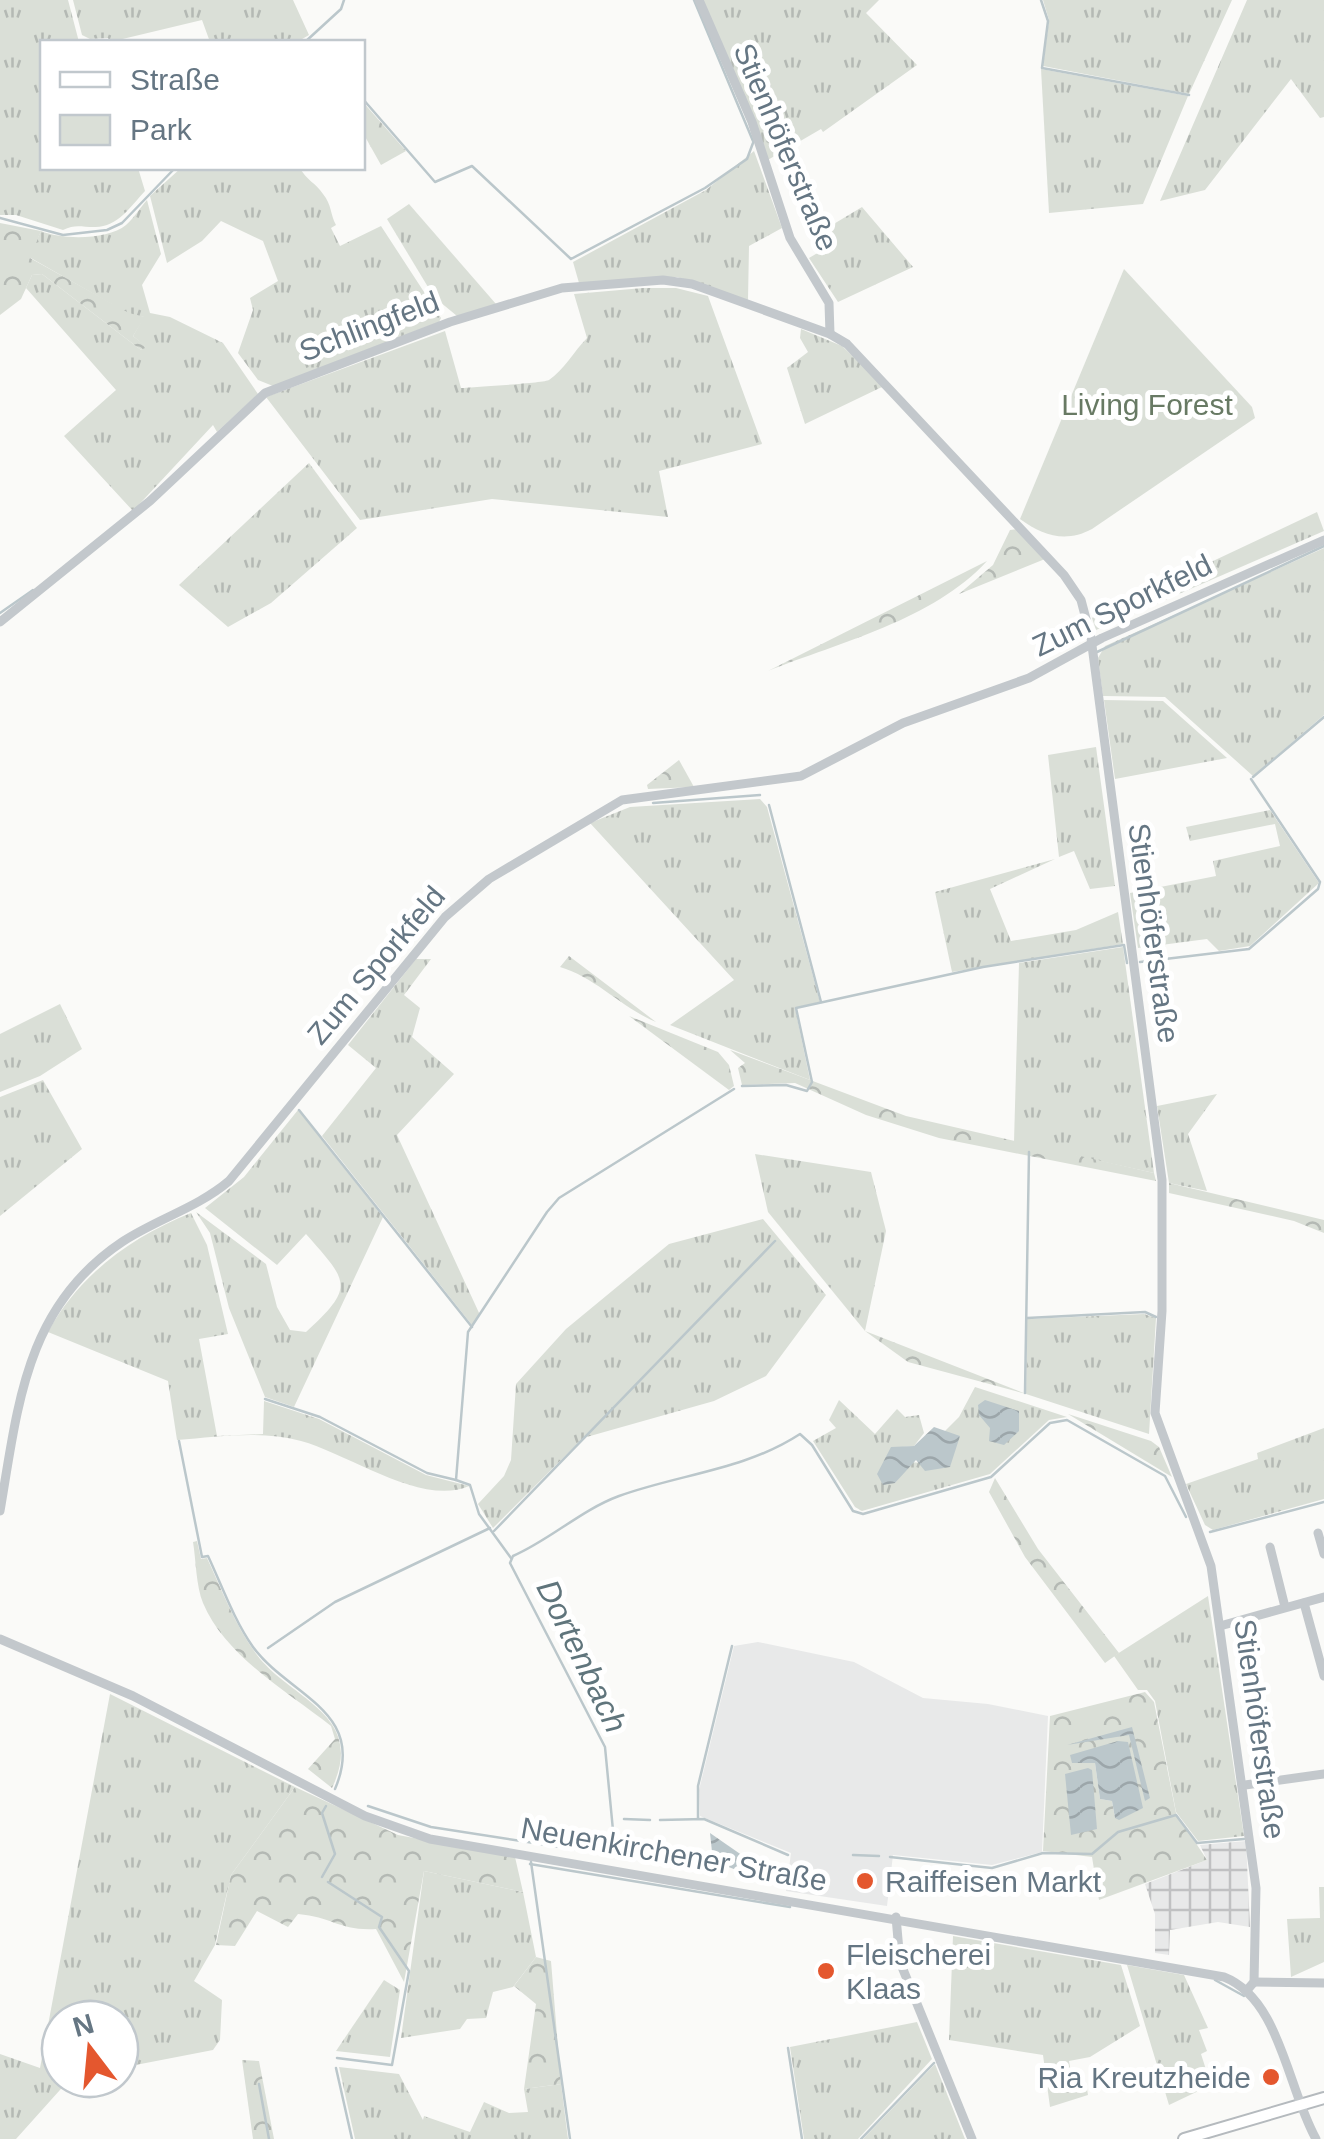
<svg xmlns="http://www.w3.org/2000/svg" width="1324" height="2139" viewBox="0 0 1324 2139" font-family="Arial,sans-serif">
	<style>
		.built { fill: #e8e9e9 }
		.industrial { fill: url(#industrial-grid) }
		.grass { fill: url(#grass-tufts) }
		.forest { fill: url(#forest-crowns); fill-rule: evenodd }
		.park { fill: #dadfd7 }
		.water { fill: url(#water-waves) }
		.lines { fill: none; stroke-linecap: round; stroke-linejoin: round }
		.stream { stroke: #bbc7cb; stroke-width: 2.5 }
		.major-casing { stroke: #b5babe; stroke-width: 14 }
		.minor { stroke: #c3c8cc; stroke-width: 9 }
		.major { stroke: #fff; stroke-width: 10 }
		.poi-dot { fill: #e4572e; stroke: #fff; stroke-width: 4 }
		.labels { text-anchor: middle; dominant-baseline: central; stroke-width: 10; stroke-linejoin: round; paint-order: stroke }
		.street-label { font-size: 30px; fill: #657683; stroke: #fff }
		.park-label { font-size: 30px; fill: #687a64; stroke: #fff }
		.poi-label { font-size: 30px; fill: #657683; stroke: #fff; text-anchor: start }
		.water-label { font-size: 32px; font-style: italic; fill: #60757c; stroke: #fff }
	</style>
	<defs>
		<pattern id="industrial-grid" width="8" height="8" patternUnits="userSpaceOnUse" patternTransform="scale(2.5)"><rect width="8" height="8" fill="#e8e9e9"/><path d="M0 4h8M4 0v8" fill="none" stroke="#c0c1c2"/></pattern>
		<pattern id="grass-tufts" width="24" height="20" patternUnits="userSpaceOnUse" patternTransform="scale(2.5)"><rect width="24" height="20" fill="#dadfd7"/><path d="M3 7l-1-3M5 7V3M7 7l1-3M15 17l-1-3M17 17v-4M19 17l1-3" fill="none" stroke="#b4b9b4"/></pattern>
		<pattern id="forest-crowns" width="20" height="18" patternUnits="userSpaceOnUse" patternTransform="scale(2.5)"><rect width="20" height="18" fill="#dadfd7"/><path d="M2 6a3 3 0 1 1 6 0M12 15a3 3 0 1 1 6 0" fill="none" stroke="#b4b9b4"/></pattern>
		<pattern id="water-waves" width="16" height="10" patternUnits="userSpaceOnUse" patternTransform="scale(2.5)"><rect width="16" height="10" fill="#bbc7cb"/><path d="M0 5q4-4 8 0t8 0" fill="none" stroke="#9ca6aa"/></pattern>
	</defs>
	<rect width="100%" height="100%" fill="#fafaf8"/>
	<polygon class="built" points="758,1642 854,1662 923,1698 988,1704 1048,1716 1042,1852 992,1865 893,1855 887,1906 786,1891 791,1853 700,1816 699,1790 734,1646"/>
	<polygon class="industrial" points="1246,1841 1250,1927 1218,1922 1170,1930 1169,1955 1155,1953 1155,1914 1145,1884 1207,1860 1200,1845"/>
	<g class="grass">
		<path d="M0,0h68l11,42h-37v126h96l7,23c-15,16 -28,37 -51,36 -13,0 -19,-3 -31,3l-47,-15h-16z"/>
		<polygon points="73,0 293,0 309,35 297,42 210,42 202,20 110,42 108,38 90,39 82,35"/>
		<polygon points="702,0 879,0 866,13 917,65 823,132 821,129 766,161"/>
		<polygon points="1043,0 1232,0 1189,94 1043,66 1049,20"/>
		<polygon points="1247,0 1324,0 1324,117 1320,118 1291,79 1205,190 1160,201"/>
		<polygon points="1041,69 1188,96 1143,204 1049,213"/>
		<polygon points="754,151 782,228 749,246 748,300 677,277 579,283 573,262 706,190"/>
		<path d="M181,168h119c6,12 16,15 23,26 9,11 7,20 13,31l-5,3 9,18 41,-20 60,92 -2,4 -166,64 -15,-6 -20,-27 15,-43 -3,-12 28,-17 -15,-40 -42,-20 -19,20 -35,22 -17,-67z"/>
		<path d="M147,200l14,54 -19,31 8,28 20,4 53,26 35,51 -41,38 -4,-7 -80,86 -69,-75 52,-46 -90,-102 6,-13 10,-1 99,76 5,-3 -13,-11 11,-19 -15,-3 -100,-57 12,-26c21,9 67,9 85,-6 8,-7 14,-17 21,-25z"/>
		<polygon points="409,204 496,304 457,316 434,297 387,219"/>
		<polygon points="862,207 913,267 838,302 809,258 826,248 817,234"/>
		<path d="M643,288h33l32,8 54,148 -103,27 9,46 -176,-18 -132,21 -94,-123 179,-66 16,57c13,-1 84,-5 88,-8 14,-9 26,-30 38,-42l-13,-44z"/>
		<polygon points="801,329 842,346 884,386 805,424 787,368 808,352 800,338"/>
		<polygon points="309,463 357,528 271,603 228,627 179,585"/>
		<polygon points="1317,512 1324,531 1096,630 1092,618"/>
		<polygon points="1324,548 1324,715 1253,776 1165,697 1103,696 1098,658 1105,646"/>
		<polygon points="1104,700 1163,701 1227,758 1115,779"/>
		<polygon points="1096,747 1115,886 1090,889 1074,851 1059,857 1048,755"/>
		<polygon points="760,799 767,807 820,1002 795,1008 810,1080 670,1025 734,980 590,823 630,807"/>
		<polygon points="1270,810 1319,883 1250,946 1219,951 1207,939 1138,948 1130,893 1216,876 1213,861 1280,846 1275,824 1190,841 1186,827"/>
		<polygon points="1055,859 990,889 1011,941 1076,930 1118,912 1123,944 952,972 935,892"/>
		<polygon points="1123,947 1154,1173 1014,1142 1019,963"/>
		<polygon points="416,959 431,959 404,995 420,1008 412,1037 454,1074 397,1135 480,1315 472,1325 322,1136 376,1068 348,1045"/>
		<polygon points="60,1004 82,1049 40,1076 0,1092 0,1034"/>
		<polygon points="43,1080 82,1149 0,1216 0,1097"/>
		<polygon points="1217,1094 1188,1134 1207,1191 1169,1183 1157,1106"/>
		<path d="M298,1110l85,107 -89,190 -29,-10 -36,-89 -19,-75 -14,-21 70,52 11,43 13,23 16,2c50,-46 42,-50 0,-98l-29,31 -72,-57 39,-31z"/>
		<polygon points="755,1154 871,1172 886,1231 865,1331 768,1212"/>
		<path d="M191,1213l16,32 21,89 -29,5 18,97 46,-2 1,-33 55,18 107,56 43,11c-47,21 -120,-32 -168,-45 -41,-11 -82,-4 -124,-1l-9,-59 -120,-49c31,-57 83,-95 143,-119z"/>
		<polygon points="763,1219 826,1295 766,1376 714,1401 583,1438 493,1528 478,1504 504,1476 511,1460 516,1384 566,1329 669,1244"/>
		<polygon points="1144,1314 1156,1318 1149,1434 1026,1394 1027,1319"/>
		<polygon points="975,1387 1067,1417 1049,1420 990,1474 862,1511 855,1507 813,1441 836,1428 829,1420 839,1400 875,1434 897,1409 905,1417 919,1415 924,1433 914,1446 891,1448 895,1483 911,1462 921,1463 947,1435 943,1433 959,1417"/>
		<polygon points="1324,1428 1324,1499 1213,1530 1205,1525 1186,1484 1258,1459 1257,1453"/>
		<polygon points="1208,1596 1244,1836 1198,1841 1176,1812 1155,1701 1147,1690 1138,1690 1114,1656"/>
		<polygon points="110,1694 295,1787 231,1875 215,1945 194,1981 222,2000 220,2040 213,2050 120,2068 120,2019 60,2019 60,2079 76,2079 68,2081 16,2139 0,2139 0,2054 40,2068"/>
		<polygon points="424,1871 523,1892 536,1957 513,1987 493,1992 486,2018 467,2019 460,2029 401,2038"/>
		<polygon points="1319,1887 1324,1887 1324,1962 1291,1977 1287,1919 1320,1918"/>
		<polygon points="953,1936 1121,1965 1140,2026 1090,2057 1069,2061 1074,2090 1087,2089 1088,2095 1050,2107 1043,2055 949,2040"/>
		<polygon points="1127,1965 1184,1975 1208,2028 1199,2030 1207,2051 1201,2054 1211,2085 1169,2105"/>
		<polygon points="384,1980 400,1990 390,2057 336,2051"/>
		<polygon points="917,2022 932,2059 858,2139 804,2139 790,2047"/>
		<polygon points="935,2064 965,2139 863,2139"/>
		<polygon points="339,2067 399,2074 423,2120 424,2116 470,2132 484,2102 509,2113 528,2112 524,2089 561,2084 568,2139 355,2139"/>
	</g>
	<g class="forest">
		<polygon points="362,101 406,151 381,165 363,133"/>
		<polygon points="0,223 41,231 30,258 129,313 145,317 133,336 147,347 141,350 42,274 32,275 21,299 0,315"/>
		<polygon points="1018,529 1045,559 959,594 993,565 1010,530"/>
		<path d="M987,561c-54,59 -147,81 -219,110z"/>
		<polygon points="679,760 694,787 648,789 647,785"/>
		<path d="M569,956l87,66c-34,-14 -61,-45 -96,-55z"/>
		<polygon points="629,1016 718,1052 729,1065 734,1086 729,1090"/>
		<polygon points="730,1050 906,1116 1154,1173 1156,1181 939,1138 866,1115 795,1083 742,1085 738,1068 745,1063"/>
		<polygon points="1169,1183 1324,1220 1324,1233 1294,1221 1169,1193"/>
		<polygon points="865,1331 1026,1394 908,1362"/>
		<polygon points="1068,1414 1151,1441 1159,1447 1172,1477"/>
		<polygon points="995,1478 1038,1549 1119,1653 1105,1663 1025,1557 989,1492"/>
		<path d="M197,1541l4,18 6,-1c15,32 28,68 50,97 34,45 110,59 75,133l-24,-19 27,-30 -4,-13c-43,-34 -106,-70 -128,-123 -7,-17 -7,-43 -10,-61z"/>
		<path d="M1145,1692l9,10 22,111 31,47 -108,40 -7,-43 -49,-6 7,-135zM1128,1742l-13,76 -3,-17 -12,-2 -5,-36h-23z"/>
		<path d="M295,1787l103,48 117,22 8,35 -99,-21 -20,111 -28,-53c-37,2 -43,-12 -78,-15l-10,13 -31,-16 -22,35 -19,-1 15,-70z"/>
		<polygon points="536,1957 551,1961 561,2084 524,2089 536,2004 514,1986"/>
		<polygon points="242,2060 259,2061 274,2139 253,2139"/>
	</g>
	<path class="park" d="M1124,269l128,138 3,11 -163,111c-26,14 -49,7 -72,-10z"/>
	<g class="water">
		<polygon points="985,1400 1019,1411 1019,1431 1004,1445 989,1441 990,1428 979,1415 978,1405"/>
		<polygon points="934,1427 960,1436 950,1467 925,1471 916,1460 895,1483 883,1485 877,1474 891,1447 914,1446"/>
		<polygon points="1132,1727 1150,1798 1145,1801 1129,1735 1067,1745"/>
		<polygon points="1118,1741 1128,1742 1143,1808 1119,1820 1115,1818 1112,1801 1100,1799 1095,1763 1072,1763 1070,1755"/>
		<polygon points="1088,1768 1092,1770 1097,1829 1071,1835 1065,1774"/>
		<polygon points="710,1833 746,1858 739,1871 713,1861"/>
	</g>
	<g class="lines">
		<g class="stream">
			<polyline points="694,0 753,141"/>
			<polyline points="1041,0 1048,21 1042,68 1189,95"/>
			<polyline points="305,42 341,9 344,0"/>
			<polyline points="362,98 435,182 472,166 571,259 705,188 747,159 753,143"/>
			<polyline points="0,218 63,235 107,230 122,223 175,168"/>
			<polyline points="0,613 33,590"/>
			<polyline points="1097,652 1324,546"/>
			<polyline points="1253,777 1324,717"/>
			<polyline points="653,803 760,795"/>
			<polyline points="769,805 821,1002"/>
			<polyline points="1140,962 1249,949 1318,889 1320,882 1251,779"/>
			<polyline points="742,1086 786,1085 807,1091 812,1082 796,1008 983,967 1124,945 1127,963"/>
			<polyline points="299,1110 472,1327"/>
			<polyline points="1027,1318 1145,1312 1156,1317"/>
			<polyline points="1025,1393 1029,1152"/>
			<polyline points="265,1399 320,1417 427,1473 456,1480"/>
			<path d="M179,1441l23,116 6,-1c14,30 26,64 45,91 36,49 115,64 82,142"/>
			<polyline points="494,1531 775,1241"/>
			<polyline points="1210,1532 1324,1502"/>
			<polyline points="511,1558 479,1514 470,1485 456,1480 468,1332 547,1212 559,1198 734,1089"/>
			<polyline points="268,1648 335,1602 490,1528"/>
			<path d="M368,1806l63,21 181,28 3,-4 -10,-104 -95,-184 3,-7c37,-16 68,-46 106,-60 61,-22 126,-26 181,-62l12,11 41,66 10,3 128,-37 59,-54 17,-3 98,56 21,41"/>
			<polyline points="698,1818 698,1786 732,1646"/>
			<polyline points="624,1819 650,1820"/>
			<polyline points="660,1820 704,1819 788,1855"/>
			<polyline points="853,1855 879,1856"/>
			<polyline points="890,1857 992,1868 1043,1853 1092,1854 1118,1832 1176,1815 1197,1843 1244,1839"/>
			<polyline points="531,1862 570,2139"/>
			<polyline points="530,1864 790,1907"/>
			<polyline points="322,1877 335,1854 322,1813 326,1806"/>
			<polyline points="328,1882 382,1917 379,1927 409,1971 392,2065 337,2058"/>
			<polyline points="1215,1980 1244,1996"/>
			<polyline points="788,2048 802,2139"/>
			<polyline points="336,2068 352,2139"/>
			<polyline points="259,2084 269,2139"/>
			<polyline points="861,2139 934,2063"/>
		</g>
		<g class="major-casing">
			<polyline id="major" points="1184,2139 1324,2098"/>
		</g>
		<g class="minor">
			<polyline points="699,0 752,122 790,238 829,303 830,334"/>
			<polyline points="0,622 150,501 265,393 450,322 562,288 663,280 692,284 830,334 847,344 1064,575 1081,600 1091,638 1162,1180 1162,1311 1155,1413 1211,1566 1256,1888 1254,1982 1248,1989"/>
			<path d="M0,1511c18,-105 25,-204 122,-269 35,-23 75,-34 107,-61l216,-264 44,-38 133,-79 179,-24 102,-53 126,-45 73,-40 222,-98"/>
			<polyline points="1318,1533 1324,1554"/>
			<polyline points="1270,1547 1285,1607"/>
			<polyline points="1304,1603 1324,1676"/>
			<polyline points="1220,1626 1324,1597"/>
			<path d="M0,1639l133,57 232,120 65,23 794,138c56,22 63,110 92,162"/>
			<polyline points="1245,1785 1324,1774"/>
			<polyline points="896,1917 900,1962 972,2139"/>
			<polyline points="1254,1982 1324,1983"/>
		</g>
		<use href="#major" class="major"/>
	</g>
	<g class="poi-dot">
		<circle cx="865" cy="1881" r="10"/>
		<circle cx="826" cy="1971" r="10"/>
		<circle cx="1271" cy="2077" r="10"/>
	</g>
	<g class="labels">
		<g class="street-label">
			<text transform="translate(786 147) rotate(67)">Stienhöferstraße</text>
			<text transform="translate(369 326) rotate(-21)">Schlingfeld</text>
			<text transform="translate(1122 605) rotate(-26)">Zum Sporkfeld</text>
			<text transform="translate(1154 933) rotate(82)">Stienhöferstraße</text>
			<text transform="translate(376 965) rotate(-50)">Zum Sporkfeld</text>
			<text transform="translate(1260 1729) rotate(82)">Stienhöferstraße</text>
			<text transform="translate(674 1854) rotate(10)">Neuenkirchener Straße</text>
		</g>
		<g class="park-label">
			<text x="1147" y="404">Living Forest</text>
		</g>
		<g class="poi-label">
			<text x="885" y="1881">Raiffeisen Markt</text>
			<text x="846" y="1954">Fleischerei<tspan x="846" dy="34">Klaas</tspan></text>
			<text x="1251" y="2077" text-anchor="end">Ria Kreutzheide</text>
		</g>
		<g class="water-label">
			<text transform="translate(582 1656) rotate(64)">Dortenbach</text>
		</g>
	</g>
	<rect x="40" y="40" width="325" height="130" fill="#ffffff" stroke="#c1c8cd" stroke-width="2.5"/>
	<rect x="60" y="72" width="50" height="15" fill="#ffffff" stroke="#c1c8cd" stroke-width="2.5"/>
	<text x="130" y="90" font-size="30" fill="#657683">Straße</text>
	<rect x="60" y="115" width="50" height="30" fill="#dadfd7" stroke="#c1c8cd" stroke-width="2.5"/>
	<text x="130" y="140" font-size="30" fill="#657683">Park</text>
	<g transform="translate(90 2049) rotate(344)"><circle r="48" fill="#ffffff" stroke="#c1c8cd" stroke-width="2.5"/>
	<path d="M0-8L18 38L0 25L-18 38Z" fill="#e4572e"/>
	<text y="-15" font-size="28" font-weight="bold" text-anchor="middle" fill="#657683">N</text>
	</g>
</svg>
